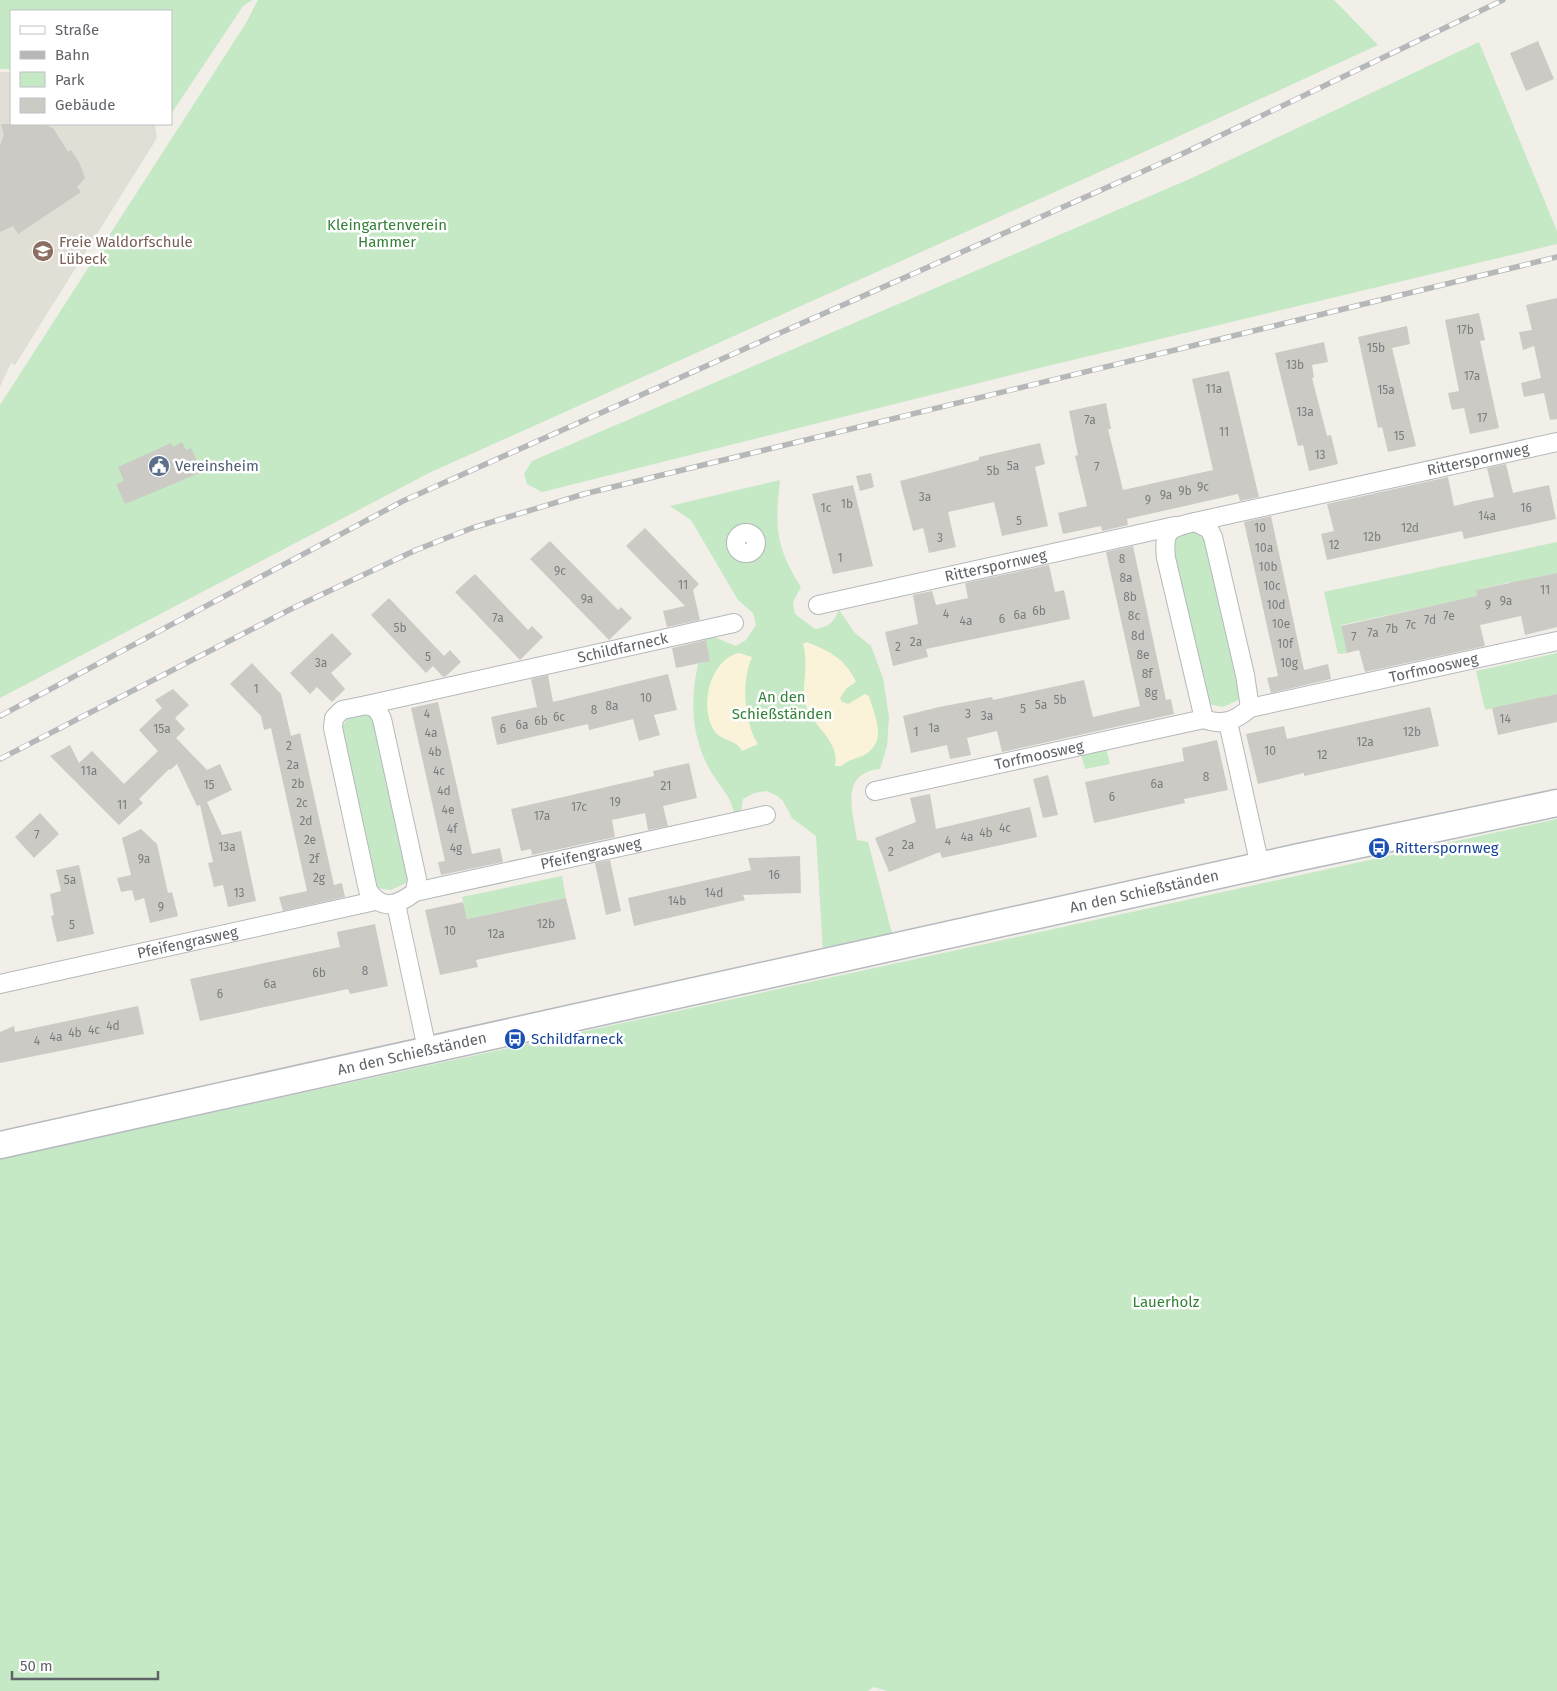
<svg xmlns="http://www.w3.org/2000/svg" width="1557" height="1691" viewBox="0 0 1557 1691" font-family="'Fira Sans',sans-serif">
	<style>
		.education { fill: #e1ded6 }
		.green { fill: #c5e8c5; fill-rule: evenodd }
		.sand { fill: #fbf3d9 }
		.building { fill: #cccac5 }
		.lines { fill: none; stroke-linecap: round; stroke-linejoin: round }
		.street-casing { stroke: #b5b8bc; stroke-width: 20 }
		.secondary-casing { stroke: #b6babf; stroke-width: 29 }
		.street { stroke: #fff; stroke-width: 18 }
		.secondary { stroke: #fff; stroke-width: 26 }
		.rail-casing { stroke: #b6b7b8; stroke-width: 5.5 }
		.rail { stroke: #fff; stroke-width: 4; stroke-dasharray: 11; stroke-linecap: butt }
		.labels { text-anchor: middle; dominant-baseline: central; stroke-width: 5; stroke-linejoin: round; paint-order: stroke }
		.number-label { font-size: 12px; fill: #7a7d7f }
		.park-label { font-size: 15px; fill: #348238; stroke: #fff }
		.education-label { font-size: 15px; fill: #785e54; stroke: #fff; text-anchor: start }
		.street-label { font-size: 15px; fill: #5f6368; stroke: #fff }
		.service-label { font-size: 15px; fill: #4e5e75; stroke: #fff; text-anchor: start }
		.transit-label { font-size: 15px; fill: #164399; stroke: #fff; text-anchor: start }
	</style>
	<rect width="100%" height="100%" fill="#f1efe8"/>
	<polygon class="education" points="0,72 11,72 11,124 155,124 157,138 15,365 11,363 0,387"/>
	<g class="green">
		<polygon points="0,0 252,0 243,6 171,114 171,11 11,11 11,69 0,69"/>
		<polygon points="258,0 1334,0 1378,45 1175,138 431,472 0,698 0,405 246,23"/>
		<polygon points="1479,42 1557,231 1557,244 1035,369 542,492 527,484 524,474 532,461 1192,178"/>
		<path d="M780,480c-5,47 -5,66 21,107l-8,15 2,12 20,15c14,-2 18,-6 24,-19l16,23 16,13 12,32 6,39 -2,29 -7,23c-41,4 -27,42 -23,71l11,2 25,95 -70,15 -7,-116 -24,-18 -9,-17 -7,-6 -10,-4 -12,2 -11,6 -2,13 -7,2c-3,-19 -15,-28 -24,-44 -19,-34 -20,-69 -12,-106l12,-4 -5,-21 9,-2 22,9 10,-6 10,-15 -3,-12 -15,-13 -47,-80 -21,-14zM744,533h5l7,6 -1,9 -6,4 -11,-5v-9z"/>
		<path d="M1197,531l10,5 34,156 -3,8 -15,7 -15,-3 -36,-152c2,-16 10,-20 25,-21z"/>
		<polygon points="1557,542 1557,573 1534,578 1530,616 1518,616 1510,582 1476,590 1483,624 1455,601 1341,625 1347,653 1338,654 1324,592"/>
		<polygon points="1557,653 1557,694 1485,710 1476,671"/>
		<polygon points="365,714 375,719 409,875 406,883 391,890 376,888 341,728 349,717"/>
		<polygon points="1106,748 1110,764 1085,769 1081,754"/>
		<polygon points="1557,819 1557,1691 887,1691 874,1687 868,1691 0,1691 0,1159"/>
		<polygon points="562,876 566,898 467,919 462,897"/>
	</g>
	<g class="sand">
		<path d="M806,642c22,8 40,17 50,40l-9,6 -7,10 2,4 6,2 17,-10 4,2c5,19 19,43 -3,58 -9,5 -17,5 -25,12h-6c5,-23 -19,-38 -28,-57 -8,-19 3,-41 -4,-65z"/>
		<path d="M739,653l13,4c-11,24 -8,65 6,87l-16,7c-5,-11 -18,-10 -25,-17 -19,-22 -9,-74 22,-81z"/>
	</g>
	<g class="building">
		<polygon points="1538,41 1554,79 1526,91 1510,53"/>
		<polygon points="1,124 43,124 53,128 68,152 71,150 79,162 85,178 77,187 81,192 18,234 13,226 0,232 0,145 4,135"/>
		<polygon points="1557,298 1557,419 1550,420 1544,393 1524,397 1521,383 1541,378 1534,346 1523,350 1519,332 1532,330 1526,305"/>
		<polygon points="1479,313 1485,340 1480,341 1499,428 1470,434 1464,408 1452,410 1450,402 1448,393 1459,391 1445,320"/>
		<polygon points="1407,326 1410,344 1392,348 1416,446 1388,452 1382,427 1378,428 1358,337"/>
		<polygon points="1324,342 1328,362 1312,365 1314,378 1312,378 1327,436 1331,435 1338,464 1309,471 1303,445 1298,446 1275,353"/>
		<polygon points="1229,371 1259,497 1240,501 1238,494 1127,519 1128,525 1102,531 1101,526 1063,534 1058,513 1087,506 1075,456 1078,455 1069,411 1106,403 1111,429 1108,429 1123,490 1213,470 1192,379"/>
		<polygon points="182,442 186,450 191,448 202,472 125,504 116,484 124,481 118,467 171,443 173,447"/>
		<polygon points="1040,443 1045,464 1035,467 1048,526 1002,536 994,502 948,512 956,547 929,553 923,528 913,531 900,481 979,460 979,457"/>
		<polygon points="1506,464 1513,493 1549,485 1556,519 1464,539 1462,531 1327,560 1321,534 1334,531 1327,504 1448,477 1454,506 1474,501 1494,497 1487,468"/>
		<polygon points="871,473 874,487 860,491 856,476"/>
		<polygon points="853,485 873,566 833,574 812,494"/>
		<polygon points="1271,516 1304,670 1328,664 1331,679 1271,693 1267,678 1278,676 1244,522"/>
		<polygon points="645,528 699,584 693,590 700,620 667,627 663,611 685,606 626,546"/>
		<polygon points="550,541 618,610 621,607 632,618 609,640 530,559"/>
		<polygon points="1133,546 1166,700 1171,699 1174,714 1002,752 997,731 967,738 971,755 950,759 947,745 911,753 903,716 939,707 992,697 993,700 1084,680 1093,717 1140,706 1106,552"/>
		<polygon points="1049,565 1055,592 1064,590 1070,619 926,649 928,657 893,666 885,632 918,624 913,595 932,591 936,605 968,598 965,583"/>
		<polygon points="1557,573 1557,627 1525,635 1521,616 1480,625 1485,646 1365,672 1359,650 1347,653 1341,626 1477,596 1476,590"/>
		<polygon points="475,574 528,630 532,626 543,637 520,660 455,592"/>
		<polygon points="389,598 444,656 450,650 461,662 446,676 443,677 433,666 426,673 371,615"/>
		<polygon points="332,633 352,654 331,673 345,689 332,702 317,687 310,694 290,673"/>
		<polygon points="706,640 710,661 676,668 672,648"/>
		<polygon points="252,663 281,694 291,736 300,733 334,885 342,883 345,897 283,911 279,897 307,891 271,728 264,730 261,716 230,684"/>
		<polygon points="668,674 677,710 654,715 660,735 639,741 633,719 589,730 588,724 497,745 491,717 537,707 531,679 548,675 553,702"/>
		<polygon points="173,689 189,705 175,718 185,729 176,738 207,770 220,764 232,790 207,802 222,835 241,831 256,901 228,907 223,885 214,887 208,863 213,862 200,805 197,806 177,764 170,770 169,769 139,799 143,803 119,825 50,756 70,745 79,763 92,751 124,784 158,751 139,730 162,708 155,700"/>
		<polygon points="1557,694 1557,722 1498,735 1492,708"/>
		<polygon points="438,702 472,854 500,848 503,862 441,875 438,862 445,861 411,708"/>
		<polygon points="1430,707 1439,746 1304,776 1304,773 1258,784 1246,734 1284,726 1287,739"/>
		<polygon points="1217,740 1228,790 1184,799 1185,803 1094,823 1085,782 1184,761 1182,748"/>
		<polygon points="689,763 697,798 663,806 668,826 648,830 645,813 612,820 615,837 532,855 531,849 521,851 511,809 654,776 653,771"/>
		<polygon points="1048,775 1058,815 1043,818 1033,779"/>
		<polygon points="930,794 936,829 1030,807 1037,837 942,858 940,852 889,872 875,838 916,822 910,798"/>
		<polygon points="40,813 59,834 34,858 15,837"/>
		<polygon points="141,829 157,844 168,893 172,892 178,916 150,923 144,898 135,901 132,890 121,892 117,878 131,875 122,838"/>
		<polygon points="800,856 801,893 743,895 745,900 634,926 628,898 751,870 748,858"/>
		<polygon points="610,860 621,911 606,915 595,863"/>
		<polygon points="79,865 94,934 57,942 51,916 54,915 50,894 61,891 56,870"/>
		<polygon points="566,898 576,939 476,960 478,967 440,975 425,910 463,902 467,919"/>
		<polygon points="375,924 388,986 350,994 348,989 200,1021 190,979 340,947 337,932"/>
		<polygon points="138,1006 144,1034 0,1063 0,1032 14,1026 15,1032"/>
	</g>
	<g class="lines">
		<g class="street-casing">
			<g id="street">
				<path d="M1195,522l14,7 4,8 32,138 5,33c-15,13 -27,18 -46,11l-38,-161c-3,-28 3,-30 29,-36z"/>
				<path id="s1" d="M1195,522l362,-80"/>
				<circle cx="746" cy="543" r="10"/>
				<path id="s2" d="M818,605l357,-79"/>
				<path d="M367,705l10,4 5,10 35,160 -2,13c-18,14 -34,19 -47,-2l-35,-162 1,-10 8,-8z"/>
				<path id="s3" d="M367,705l367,-82"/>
				<path id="s4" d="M1250,708l307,-67"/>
				<polyline points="1228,722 1260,866"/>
				<path id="s5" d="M875,791l329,-72"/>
				<path id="s6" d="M415,892l351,-77"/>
				<polyline points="396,904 427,1049"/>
				<path id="s7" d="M0,984l375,-83"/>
			</g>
		</g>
		<g class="secondary-casing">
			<g id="secondary">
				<path id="s8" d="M0,1145l1295,-287 262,-55"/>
			</g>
		</g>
		<use href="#street" class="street"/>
		<use href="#secondary" class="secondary"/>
		<g class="rail-casing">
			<g id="rail">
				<polyline points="0,716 403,501 1182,154 1503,0"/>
				<polyline points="0,759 291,609 416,550 472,528 584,494 1557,257"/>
			</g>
		</g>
		<use href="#rail" class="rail"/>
	</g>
	<defs>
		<g id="school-disc" transform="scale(1.125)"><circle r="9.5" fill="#8d6e63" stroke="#fff"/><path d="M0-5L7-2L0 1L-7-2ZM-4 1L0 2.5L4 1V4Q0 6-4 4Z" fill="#fff"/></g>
		<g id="civic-disc" transform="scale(1.125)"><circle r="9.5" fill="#5c6f8a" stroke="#fff"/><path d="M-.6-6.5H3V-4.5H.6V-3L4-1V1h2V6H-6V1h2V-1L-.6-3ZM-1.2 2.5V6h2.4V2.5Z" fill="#fff"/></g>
		<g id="bus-disc" transform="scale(1.125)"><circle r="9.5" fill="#1a4fb4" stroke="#fff"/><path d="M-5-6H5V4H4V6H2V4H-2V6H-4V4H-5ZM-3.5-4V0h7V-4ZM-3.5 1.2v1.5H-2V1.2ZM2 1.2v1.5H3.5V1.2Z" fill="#fff"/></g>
	</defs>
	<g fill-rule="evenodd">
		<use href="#school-disc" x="43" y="251"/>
		<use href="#civic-disc" x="159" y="466"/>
		<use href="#bus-disc" x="1379" y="848"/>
		<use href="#bus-disc" x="515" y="1039"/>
	</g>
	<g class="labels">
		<g class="number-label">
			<text x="1465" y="330">17b</text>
			<text x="1376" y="348">15b</text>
			<text x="1295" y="365">13b</text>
			<text x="1472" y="376">17a</text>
			<text x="1214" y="389">11a</text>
			<text x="1386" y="390">15a</text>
			<text x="1305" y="412">13a</text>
			<text x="1482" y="418">17</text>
			<text x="1090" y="420">7a</text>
			<text x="1224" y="432">11</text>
			<text x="1399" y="436">15</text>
			<text x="1320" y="455">13</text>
			<text x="1013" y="466">5a</text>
			<text x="1097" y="467">7</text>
			<text x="993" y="471">5b</text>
			<text x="1203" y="487">9c</text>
			<text x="1185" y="491">9b</text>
			<text x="1166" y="495">9a</text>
			<text x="925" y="497">3a</text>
			<text x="1148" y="500">9</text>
			<text x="847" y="504">1b</text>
			<text x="826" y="508">1c</text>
			<text x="1526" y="508">16</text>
			<text x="1487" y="516">14a</text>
			<text x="1019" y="521">5</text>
			<text x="1260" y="528">10</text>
			<text x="1410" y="528">12d</text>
			<text x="1372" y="537">12b</text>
			<text x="940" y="538">3</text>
			<text x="1334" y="545">12</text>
			<text x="1264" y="548">10a</text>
			<text x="840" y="558">1</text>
			<text x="1122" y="559">8</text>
			<text x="1268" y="567">10b</text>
			<text x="560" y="571">9c</text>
			<text x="1126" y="578">8a</text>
			<text x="683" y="585">11</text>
			<text x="1272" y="586">10c</text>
			<text x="1545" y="590">11</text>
			<text x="1130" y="597">8b</text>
			<text x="587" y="599">9a</text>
			<text x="1506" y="601">9a</text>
			<text x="1276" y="605">10d</text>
			<text x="1488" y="605">9</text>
			<text x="1039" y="611">6b</text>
			<text x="946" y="614">4</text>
			<text x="1020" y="615">6a</text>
			<text x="1134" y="616">8c</text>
			<text x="1449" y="616">7e</text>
			<text x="498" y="618">7a</text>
			<text x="1002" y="619">6</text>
			<text x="1430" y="620">7d</text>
			<text x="966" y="621">4a</text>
			<text x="1281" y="624">10e</text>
			<text x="1411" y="625">7c</text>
			<text x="400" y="628">5b</text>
			<text x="1392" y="629">7b</text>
			<text x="1373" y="633">7a</text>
			<text x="1138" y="636">8d</text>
			<text x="1354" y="637">7</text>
			<text x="916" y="642">2a</text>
			<text x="1285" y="644">10f</text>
			<text x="898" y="647">2</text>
			<text x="1143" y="655">8e</text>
			<text x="428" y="657">5</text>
			<text x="321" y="663">3a</text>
			<text x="1289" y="663">10g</text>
			<text x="1147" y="674">8f</text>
			<text x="256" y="689">1</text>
			<text x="1151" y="693">8g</text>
			<text x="646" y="698">10</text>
			<text x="1060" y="700">5b</text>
			<text x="1041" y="705">5a</text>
			<text x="612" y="706">8a</text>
			<text x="1023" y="709">5</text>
			<text x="594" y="710">8</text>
			<text x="427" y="714">4</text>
			<text x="968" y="714">3</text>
			<text x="987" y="716">3a</text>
			<text x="559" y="717">6c</text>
			<text x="1505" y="719">14</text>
			<text x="541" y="721">6b</text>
			<text x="522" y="725">6a</text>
			<text x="934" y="728">1a</text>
			<text x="162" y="729">15a</text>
			<text x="503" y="729">6</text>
			<text x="916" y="732">1</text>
			<text x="1412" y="732">12b</text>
			<text x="431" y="733">4a</text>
			<text x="1365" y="742">12a</text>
			<text x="289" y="746">2</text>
			<text x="1270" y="751">10</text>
			<text x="435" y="752">4b</text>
			<text x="1322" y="755">12</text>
			<text x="293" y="765">2a</text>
			<text x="89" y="771">11a</text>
			<text x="439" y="771">4c</text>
			<text x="1206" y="777">8</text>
			<text x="298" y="784">2b</text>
			<text x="1157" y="784">6a</text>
			<text x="209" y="785">15</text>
			<text x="666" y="786">21</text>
			<text x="444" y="791">4d</text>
			<text x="1112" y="797">6</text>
			<text x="615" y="802">19</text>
			<text x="302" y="803">2c</text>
			<text x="122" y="805">11</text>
			<text x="579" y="807">17c</text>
			<text x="448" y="810">4e</text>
			<text x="542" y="816">17a</text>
			<text x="306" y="821">2d</text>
			<text x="1005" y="828">4c</text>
			<text x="452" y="829">4f</text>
			<text x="986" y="833">4b</text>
			<text x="37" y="835">7</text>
			<text x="967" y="837">4a</text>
			<text x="310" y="840">2e</text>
			<text x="948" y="841">4</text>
			<text x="908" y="845">2a</text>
			<text x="227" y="847">13a</text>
			<text x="456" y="848">4g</text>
			<text x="891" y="852">2</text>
			<text x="144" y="859">9a</text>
			<text x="314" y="859">2f</text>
			<text x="774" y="875">16</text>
			<text x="319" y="878">2g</text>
			<text x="70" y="880">5a</text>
			<text x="239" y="893">13</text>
			<text x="714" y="893">14d</text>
			<text x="677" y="901">14b</text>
			<text x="161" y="907">9</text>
			<text x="546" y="924">12b</text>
			<text x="72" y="925">5</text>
			<text x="450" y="931">10</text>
			<text x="496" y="934">12a</text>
			<text x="365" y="971">8</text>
			<text x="319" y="973">6b</text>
			<text x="270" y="984">6a</text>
			<text x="220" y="994">6</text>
			<text x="113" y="1026">4d</text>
			<text x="94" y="1030">4c</text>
			<text x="75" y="1033">4b</text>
			<text x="56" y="1037">4a</text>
			<text x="37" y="1041">4</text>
		</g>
		<g class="park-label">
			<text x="387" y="225">Kleingartenverein<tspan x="387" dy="17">Hammer</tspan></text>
			<text x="782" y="697">An den<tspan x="782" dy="17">Schießständen</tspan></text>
			<text x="1166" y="1302">Lauerholz</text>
		</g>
		<g class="education-label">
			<text x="59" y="242">Freie Waldorfschule<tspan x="59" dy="17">Lübeck</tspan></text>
		</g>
		<g class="street-label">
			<text stroke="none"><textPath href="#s1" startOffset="290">Ritterspornweg</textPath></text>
			<text stroke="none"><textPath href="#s2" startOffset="182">Ritterspornweg</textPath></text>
			<text stroke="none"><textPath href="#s3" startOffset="262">Schildfarneck</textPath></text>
			<text stroke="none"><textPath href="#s4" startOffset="188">Torfmoosweg</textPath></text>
			<text stroke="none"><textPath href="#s5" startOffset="168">Torfmoosweg</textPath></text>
			<text stroke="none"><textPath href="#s6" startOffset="180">Pfeifengrasweg</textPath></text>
			<text stroke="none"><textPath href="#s8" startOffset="1172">An den Schießständen</textPath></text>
			<text stroke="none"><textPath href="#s7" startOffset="192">Pfeifengrasweg</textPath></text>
			<text stroke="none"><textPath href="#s8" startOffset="422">An den Schießständen</textPath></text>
		</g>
		<g class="service-label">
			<text x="175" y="466">Vereinsheim</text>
		</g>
		<g class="transit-label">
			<text x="1395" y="848">Ritterspornweg</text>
			<text x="531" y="1039">Schildfarneck</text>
		</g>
	</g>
	<rect x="10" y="10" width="162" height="115" fill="#ffffff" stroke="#bfc1c3"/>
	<rect x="20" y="26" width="25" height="8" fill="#ffffff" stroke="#bfc1c3"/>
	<text x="55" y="35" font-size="15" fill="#5f6368">Straße</text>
	<rect x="20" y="51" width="25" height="8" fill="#b6b7b8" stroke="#bfc1c3"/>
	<text x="55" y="60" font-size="15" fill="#5f6368">Bahn</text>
	<rect x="20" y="72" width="25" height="15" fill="#c5e8c5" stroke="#bfc1c3"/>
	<text x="55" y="85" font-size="15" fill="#5f6368">Park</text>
	<rect x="20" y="98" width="25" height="15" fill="#cccac5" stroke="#bfc1c3"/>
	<text x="55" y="110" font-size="15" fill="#5f6368">Gebäude</text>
	<path d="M12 1671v8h146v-8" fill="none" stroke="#5f6368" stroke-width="2.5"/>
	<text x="20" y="1671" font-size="15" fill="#5f6368" stroke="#ffffff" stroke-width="4" paint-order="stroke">50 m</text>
</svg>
